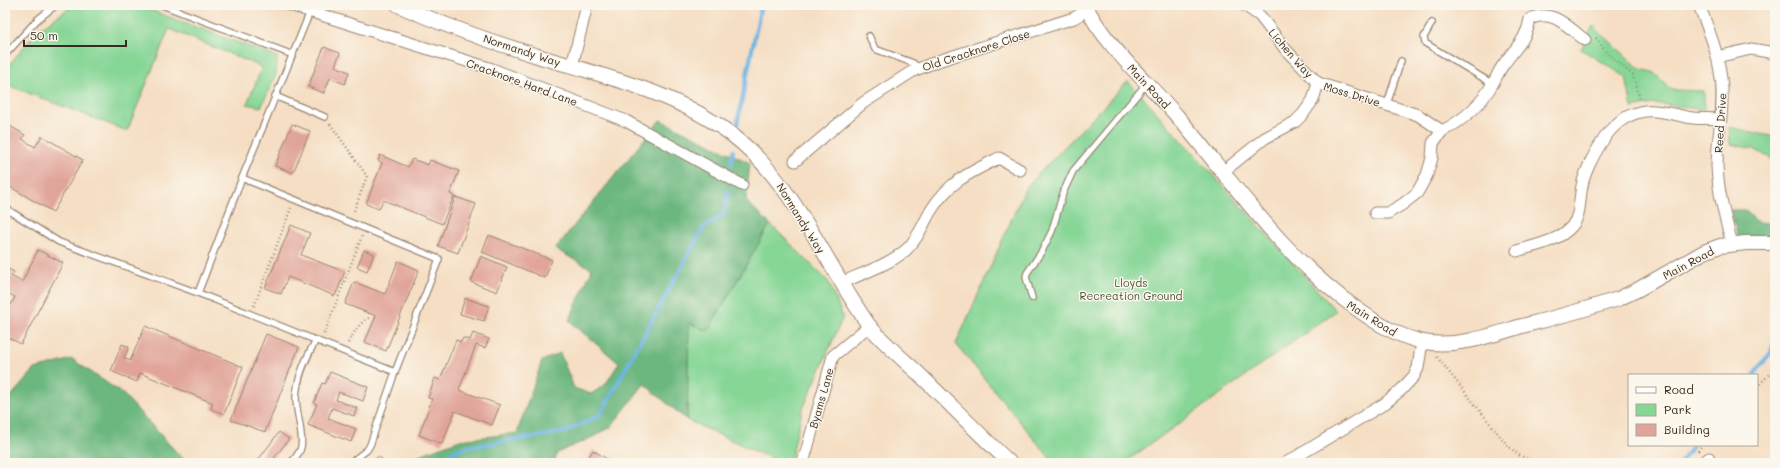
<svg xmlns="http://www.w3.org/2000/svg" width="1780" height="468" viewBox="0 0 1780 468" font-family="Mali,sans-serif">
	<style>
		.green { fill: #86d696; stroke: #60805a }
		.forest { fill: #6cb77f; stroke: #54704e }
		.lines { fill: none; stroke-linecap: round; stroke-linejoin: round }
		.stream { stroke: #6db4e4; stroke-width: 4 }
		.building { fill: #e1a49a }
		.service-casing { stroke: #988470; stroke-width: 8 }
		.minor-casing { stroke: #988470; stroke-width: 13 }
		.tertiary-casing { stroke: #988470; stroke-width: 16 }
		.path { stroke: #988470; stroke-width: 2.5; stroke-dasharray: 1 3; stroke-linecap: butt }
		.service { stroke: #fff; stroke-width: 5.5 }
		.minor { stroke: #fff; stroke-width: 11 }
		.tertiary { stroke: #fff; stroke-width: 14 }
		.labels { text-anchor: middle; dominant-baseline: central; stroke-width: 3; stroke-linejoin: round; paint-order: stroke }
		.street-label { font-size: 11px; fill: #3b2a1e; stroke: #fbf7ec }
		.park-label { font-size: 11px; fill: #4e553c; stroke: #fbf7ec }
	</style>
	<rect width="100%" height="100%" fill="#fbf7ec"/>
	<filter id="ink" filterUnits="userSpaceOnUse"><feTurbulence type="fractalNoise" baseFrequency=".025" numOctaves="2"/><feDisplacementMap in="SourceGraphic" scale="8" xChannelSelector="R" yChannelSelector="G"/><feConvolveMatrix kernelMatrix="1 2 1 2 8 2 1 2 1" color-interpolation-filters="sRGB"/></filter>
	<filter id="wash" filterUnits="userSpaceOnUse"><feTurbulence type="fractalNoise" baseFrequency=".012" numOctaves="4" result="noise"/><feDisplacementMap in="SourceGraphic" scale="16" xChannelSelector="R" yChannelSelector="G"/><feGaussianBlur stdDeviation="0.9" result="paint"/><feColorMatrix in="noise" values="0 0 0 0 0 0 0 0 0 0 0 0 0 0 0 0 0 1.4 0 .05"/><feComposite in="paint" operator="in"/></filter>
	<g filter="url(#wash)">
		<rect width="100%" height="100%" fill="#f5dec3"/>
		<g class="green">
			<polygon points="79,5 135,5 145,8 277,57 276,75 261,107 247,104 262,67 169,29 127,131 5,84 5,70 38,30 68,9"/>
			<polygon points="1593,26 1640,69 1653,72 1672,90 1704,91 1704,110 1662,104 1653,104 1632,108 1626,77 1581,49"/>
			<polygon points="1128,81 1336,311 1124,463 1054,463 956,344 1026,187"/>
			<polygon points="1729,127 1775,137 1775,161 1754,149 1730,144"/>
			<polygon points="770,224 828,281 843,317 802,411 790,463 779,462 687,420 689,323 708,331"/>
		</g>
		<g class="forest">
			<polygon points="660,120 750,163 746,201 770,224 708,331 689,323 687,420 644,384 612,426 593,437 557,453 554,463 405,463 419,455 460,440 517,433 542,361 560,353 574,388 591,394 605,385 619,363 569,321 592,269 555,249"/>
			<polygon points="1730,210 1745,210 1757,222 1775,224 1775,237 1738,236"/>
			<polygon points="72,359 123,394 180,456 189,463 5,463 5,403 35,369"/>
		</g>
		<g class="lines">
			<g class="stream">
				<polyline points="737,125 761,5"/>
				<polyline points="731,165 733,151"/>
				<polyline points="1754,375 1770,353 1775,341"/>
				<polyline points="428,463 462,448 565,432 600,415 703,228 724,214 728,191"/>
				<polyline points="1680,463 1693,445"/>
			</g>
		</g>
		<g id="blocks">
			<g class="building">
				<polygon points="324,47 340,53 335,66 349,72 345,84 330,78 324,93 308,87"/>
				<polygon points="5,123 25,135 22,139 35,147 42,136 83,160 53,212 5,184"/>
				<polygon points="292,124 310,131 293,173 275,166"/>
				<polygon points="380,155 408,167 412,159 428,165 430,160 459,171 450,194 454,196 442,224 383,200 379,209 366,204 382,163 378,161"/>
				<polygon points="455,197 476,204 458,253 438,246"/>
				<polygon points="291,225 310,233 301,255 345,272 335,296 288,277 281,294 265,288"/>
				<polygon points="489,235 552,260 545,278 482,252"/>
				<polygon points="38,250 63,263 21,344 5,336 5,316 15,297 5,292 5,267 14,272 11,276 22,282"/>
				<polygon points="364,250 374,254 367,271 357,267"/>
				<polygon points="481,256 507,267 497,292 471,282"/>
				<polygon points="398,261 419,270 386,351 365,342 376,316 345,304 354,282 385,294"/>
				<polygon points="465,298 489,306 484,321 460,314"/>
				<polygon points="145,326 243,367 224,414 211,409 213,403 140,373 137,382 111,371 122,344 129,347 124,358 130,361"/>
				<polygon points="473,333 489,339 485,348 476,345 459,390 500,405 492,425 455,411 442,444 419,435 432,399 428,398 435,378 440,380 456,340 461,342 463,338 470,340"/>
				<polygon points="266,334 299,347 265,432 231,420"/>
				<polygon points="330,372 368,387 363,401 339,392 336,400 357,408 354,416 332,408 328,418 356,429 351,442 308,425 317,404 314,403 322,383 325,384"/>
				<polygon points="279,432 289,439 270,463 256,463"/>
				<polygon points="593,450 613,463 577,463 580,458 586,462"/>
				<polygon points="379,456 385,462 383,463 370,463"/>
			</g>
		</g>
	</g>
	<g filter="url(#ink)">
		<use href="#blocks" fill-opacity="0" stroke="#988470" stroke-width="1"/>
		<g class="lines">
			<g class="service-casing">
				<g id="service">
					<polyline points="162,5 293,55"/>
					<polyline points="310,12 242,178 439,259 395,372 370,445 367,450 350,463"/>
					<polyline points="1432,23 1424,37 1425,43 1493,84"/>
					<polyline points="869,36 875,49 913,63 919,68"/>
					<polyline points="5,55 37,20 56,5"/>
					<polyline points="275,96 325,117"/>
					<polyline points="1387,104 1401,61"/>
					<polyline points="5,208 59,242 198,293 395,372"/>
					<polyline points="198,293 242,178"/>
					<polyline points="1032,298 1026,277 1027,273 1042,251 1052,231 1063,193 1073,171 1147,83"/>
					<path d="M291,463c4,-5 9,-10 10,-16 3,-10 -5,-35 -5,-49 1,-21 10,-40 20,-58"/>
				</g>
			</g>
			<g class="minor-casing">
				<g id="minor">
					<polyline points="290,5 492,69 626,121 742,185"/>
					<polyline points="1244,5 1260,16 1286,50 1318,83"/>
					<path d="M1699,5c9,23 19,47 22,73 4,29 -4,59 -4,88 1,26 8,52 15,78"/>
					<polyline points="1717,57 1751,49 1775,53"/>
					<polyline points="572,66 587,5"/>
					<polyline points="795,161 863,103 913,71 941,60 1074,18 1087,10"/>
					<path d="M1223,172l42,-34 30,-16 8,-8 10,-14 5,-17 100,32 24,16c22,-11 39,-26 51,-48 4,-6 6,-13 11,-19 11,-16 23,-25 26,-45 22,-11 38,8 55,21"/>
					<polyline points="1375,213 1388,213 1403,204 1417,193 1427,175 1432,158 1433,143 1442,131"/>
					<path d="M1517,251c18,-6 41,-9 55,-25 9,-11 7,-26 10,-40 1,-8 5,-16 8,-23 12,-24 26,-48 55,-52 16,-2 31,5 48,7 9,1 18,0 27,1"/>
					<path d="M841,283c20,-9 49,-19 65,-33 13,-12 17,-27 26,-41 18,-28 39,-37 67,-51l21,12"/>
					<polyline points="803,463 833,356 869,326"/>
					<polyline points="1286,463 1384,404 1401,390 1414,376 1418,368 1422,341"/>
					<polyline points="1703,463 1709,458"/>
				</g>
			</g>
			<g class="tertiary-casing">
				<g id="tertiary">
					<path d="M398,5c47,21 97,38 146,53 64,19 132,35 187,76 64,49 92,126 137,190 11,15 36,36 51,50 30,29 60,60 91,89"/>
					<path d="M1085,5c22,43 61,75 92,111 57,67 107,142 180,193 21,15 42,28 67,33 33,6 68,-7 98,-16 32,-8 65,-17 96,-27l19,-9 67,-38 16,-6 26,-3h29"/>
				</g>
			</g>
			<g class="path">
				<polyline points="1596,38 1607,53 1633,75 1640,100"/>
				<polyline points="330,124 367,176 353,214"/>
				<polyline points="254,306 291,208"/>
				<polyline points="324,334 362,236"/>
				<path d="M348,343c6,-10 10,-19 21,-25"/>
				<polyline points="1437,357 1508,446 1520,456 1541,463"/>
				<polyline points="1757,387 1775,368"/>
				<polyline points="1698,451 1702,445"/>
			</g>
			<use href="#service" class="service"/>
			<use href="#minor" class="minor"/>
			<use href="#tertiary" class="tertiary"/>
		</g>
	</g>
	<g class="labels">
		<g class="street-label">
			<text transform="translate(522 50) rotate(18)">Normandy Way</text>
			<text transform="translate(976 50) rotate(-18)">Old Cracknore Close</text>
			<text transform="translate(1291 53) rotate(49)">Lichen Way</text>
			<text transform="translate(522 82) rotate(20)">Cracknore Hard Lane</text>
			<text transform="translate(1149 86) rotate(47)">Main Road</text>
			<text transform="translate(1352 94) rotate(17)">Moss Drive</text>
			<text transform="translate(1720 123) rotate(-86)">Reed Drive</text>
			<text transform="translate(801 218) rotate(58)">Normandy Way</text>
			<text transform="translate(1688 263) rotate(-28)">Main Road</text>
			<text transform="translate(1372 318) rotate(32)">Main Road</text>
			<text transform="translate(821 398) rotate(-74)">Byams Lane</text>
		</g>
		<g class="park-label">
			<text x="1131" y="282">Lloyds<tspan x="1131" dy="13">Recreation Ground</tspan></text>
		</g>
	</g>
	<rect width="1780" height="468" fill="none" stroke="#fbf7ec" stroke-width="20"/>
	<rect x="1628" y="374" width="130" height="72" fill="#fbf7ec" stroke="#aea59a"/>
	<rect x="1636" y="387" width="20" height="6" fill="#ffffff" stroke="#aea59a"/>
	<text x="1664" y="394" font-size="12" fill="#3b2a1e">Road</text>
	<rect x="1636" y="404" width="20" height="12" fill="#86d696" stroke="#aea59a"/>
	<text x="1664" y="414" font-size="12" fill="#3b2a1e">Park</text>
	<rect x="1636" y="424" width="20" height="12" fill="#e1a49a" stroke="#aea59a"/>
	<text x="1664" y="434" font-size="12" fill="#3b2a1e">Building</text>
	<path d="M24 40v6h102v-6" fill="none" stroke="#3b2a1e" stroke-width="2"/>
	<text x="30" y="40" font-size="12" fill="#3b2a1e" stroke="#fbf7ec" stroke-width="3" paint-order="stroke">50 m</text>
</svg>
